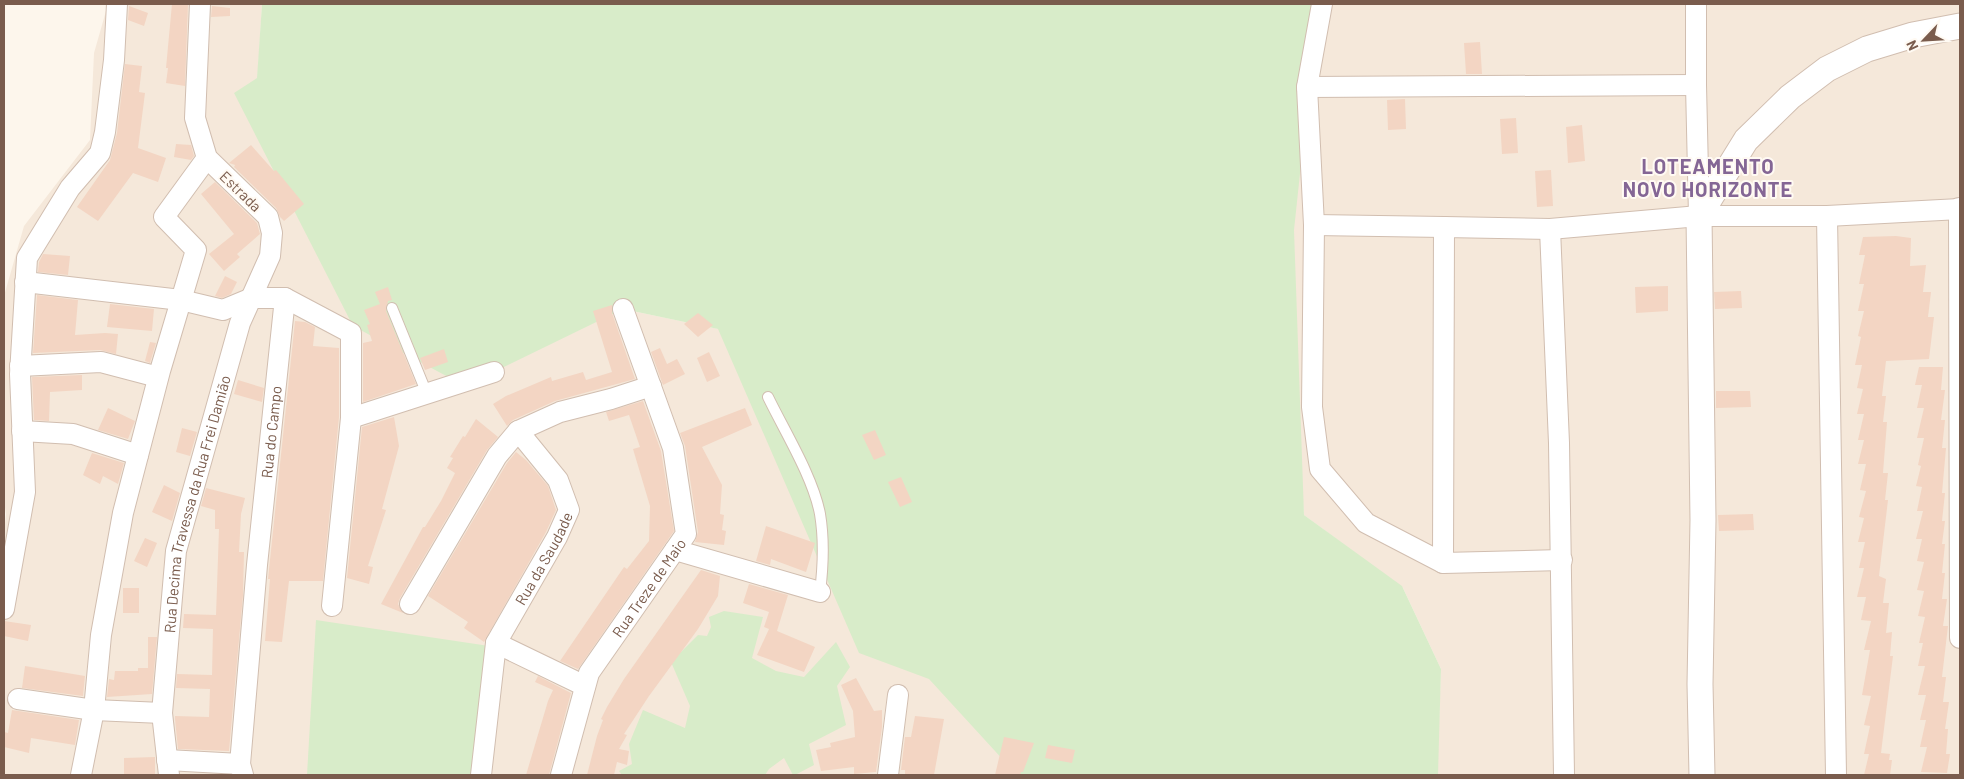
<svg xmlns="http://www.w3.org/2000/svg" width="1964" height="779" viewBox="0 0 1964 779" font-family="Barlow,sans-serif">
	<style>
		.residential { fill: #f5e8da }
		.green { fill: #d8ecc9 }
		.building { fill: #f3d5c3 }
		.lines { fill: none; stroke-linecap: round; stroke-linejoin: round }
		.service-casing { stroke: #d1beb0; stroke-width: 12 }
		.minor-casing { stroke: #d1beb0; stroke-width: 22 }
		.tertiary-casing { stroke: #d1beb0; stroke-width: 27 }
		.service { stroke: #fff; stroke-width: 10 }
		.minor { stroke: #fff; stroke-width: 20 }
		.tertiary { stroke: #fff; stroke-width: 25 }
		.labels { text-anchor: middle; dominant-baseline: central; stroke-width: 4; stroke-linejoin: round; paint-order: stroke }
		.street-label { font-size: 15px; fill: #7a5c4d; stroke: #fffaf3 }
		.district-label { font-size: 20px; font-weight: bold; letter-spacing: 1px; fill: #846695; stroke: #fffaf3 }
	</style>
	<rect width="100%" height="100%" fill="#fdf6ec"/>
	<g class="residential">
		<polygon points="108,4 262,4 257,88 623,309 785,343 1017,775 4,775 4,533 6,514 4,501 4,296 24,226 90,140 94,53"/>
		<polygon points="1298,4 1960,4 1960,775 1437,775 1441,669 1403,588 1304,515 1271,131"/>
	</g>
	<g class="green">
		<polygon points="262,4 1318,4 1294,230 1304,515 1402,586 1441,669 1438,775 1017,775 929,679 859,653 718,329 623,309 465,386 353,326 234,93 257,78"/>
		<polygon points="724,611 763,617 752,658 776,671 804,677 836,642 850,667 837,686 846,725 809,744 814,765 795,775 793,775 784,758 769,769 765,775 622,775 619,771 632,764 629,744 643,710 685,728 690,706 671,662 698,635 707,636 711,627 709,617"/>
		<polygon points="316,620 489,646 477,775 307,775"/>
	</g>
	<g class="building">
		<polygon points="172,4 188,4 185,86 166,83 168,68 166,68"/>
		<polygon points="129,6 148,13 144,26 128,20"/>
		<polygon points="212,6 230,8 230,16 211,17"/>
		<polygon points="1480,42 1482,74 1466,74 1464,43"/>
		<polygon points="125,64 142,66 139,92 145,93 138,148 166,158 158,182 133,173 98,221 77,207 110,160 117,133"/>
		<polygon points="1405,99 1406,129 1388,130 1387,100"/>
		<polygon points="1516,118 1518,153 1502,154 1500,119"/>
		<polygon points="1582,125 1585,161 1568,163 1566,127"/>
		<polygon points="176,144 191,145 194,156 191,160 174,157"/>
		<polygon points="251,145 274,171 276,170 304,204 284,221 280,217 276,208 234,167 235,165 229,163"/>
		<polygon points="1551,170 1553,206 1537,207 1535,171"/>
		<polygon points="215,182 257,223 260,234 237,254 240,257 224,271 209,254 234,234 201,194"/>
		<polygon points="1896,236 1911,238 1910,266 1926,265 1923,292 1931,292 1928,317 1934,317 1929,359 1886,361 1882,396 1886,396 1883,422 1887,422 1883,473 1888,473 1885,500 1888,500 1879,576 1886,579 1883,603 1889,603 1886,633 1892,632 1890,656 1893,656 1881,753 1890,754 1889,760 1892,760 1890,775 1864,775 1869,754 1864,754 1870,726 1864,725 1871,696 1862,695 1870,650 1864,650 1871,621 1861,620 1866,597 1857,597 1864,568 1859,568 1865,542 1858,542 1864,518 1859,517 1866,491 1860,490 1866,464 1858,464 1864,440 1858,440 1864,414 1857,414 1863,389 1857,388 1862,365 1855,365 1861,337 1858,336 1864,311 1858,311 1864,284 1859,284 1865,255 1859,255 1863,237"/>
		<polygon points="43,254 70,256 68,275 38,272 39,262"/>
		<polygon points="225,276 237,282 231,294 222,298 215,296"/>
		<polygon points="1668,286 1668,311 1636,313 1635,287"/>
		<polygon points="388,287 392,300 388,301 386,311 416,384 363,402 363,343 372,341 367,325 370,324 364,310 380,304 375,292"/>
		<polygon points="1741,291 1742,308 1715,309 1714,292"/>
		<polygon points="37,295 78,300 75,335 105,333 118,334 116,354 100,350 33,353"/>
		<polygon points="110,304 154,309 152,331 107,327"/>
		<polygon points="612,305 612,313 635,379 555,401 513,420 507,426 493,404 506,396 551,377 552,381 583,372 586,380 612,372 593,311"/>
		<polygon points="698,313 713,325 698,337 684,324"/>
		<polygon points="295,321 305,322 315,327 313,346 339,348 339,417 323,581 289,581 282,642 265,641 270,579 268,579"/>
		<polygon points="150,342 156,343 150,363 145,361"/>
		<polygon points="660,348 667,364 677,359 685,374 663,385 651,352"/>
		<polygon points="444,349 448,362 425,370 420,358"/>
		<polygon points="709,352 720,376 707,382 697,358"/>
		<polygon points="1919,367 1943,367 1941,390 1945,390 1941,420 1945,420 1942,448 1946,448 1942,493 1945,493 1942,521 1945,521 1942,544 1945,544 1942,573 1945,573 1942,599 1947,599 1943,626 1948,626 1942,677 1946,677 1943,702 1949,702 1945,729 1948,729 1946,754 1950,754 1947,773 1921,772 1927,747 1920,747 1926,720 1920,720 1926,695 1918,695 1925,666 1918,666 1923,643 1919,643 1925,617 1918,616 1924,591 1917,590 1924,562 1917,561 1922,539 1916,539 1923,511 1917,511 1922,487 1916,486 1921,466 1918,465 1924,438 1917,438 1924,408 1917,408 1922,385 1915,385"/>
		<polygon points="82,375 82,390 50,392 49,421 34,420 32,377"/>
		<polygon points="238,380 264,388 262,402 234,394"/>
		<polygon points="1716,391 1750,391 1751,407 1716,408"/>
		<polygon points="643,401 661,451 674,531 578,669 560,661 624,567 627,569 649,541 650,506 633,449 640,447 629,415 609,421 606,412"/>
		<polygon points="108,408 135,421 128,439 98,430"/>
		<polygon points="745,408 752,425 702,447 722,485 720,514 724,515 722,530 726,531 724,545 695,542 698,532 685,446 680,433"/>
		<polygon points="394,417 399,446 382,509 386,510 368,566 373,567 369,584 347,578 362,427"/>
		<polygon points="476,419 498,437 487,450 400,598 398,604 403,613 381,604 423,527 425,527 441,501 455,473 447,468 453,458 450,457 463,436 465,437"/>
		<polygon points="182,428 197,432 190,456 176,452"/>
		<polygon points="875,430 886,455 874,460 862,435"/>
		<polygon points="516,452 526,460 548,486 556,510 546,532 484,642 464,628 468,622 428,596 507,463"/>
		<polygon points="92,453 124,463 118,484 103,476 100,484 83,475"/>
		<polygon points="901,477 912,502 900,507 888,482"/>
		<polygon points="164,485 180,493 172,521 152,512"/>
		<polygon points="206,488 245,498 241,514 239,552 244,552 243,595 229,751 178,749 175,719 175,716 209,717 210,689 176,688 177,674 212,675 213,629 183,628 184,614 216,615 219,529 215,529 215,510 201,506"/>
		<polygon points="1753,514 1754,530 1719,531 1718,515"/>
		<polygon points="766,526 815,543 806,572 771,559 770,565 756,561"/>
		<polygon points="145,538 157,543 147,567 134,561"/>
		<polygon points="701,570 720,576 718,596 698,629 649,696 624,734 627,735 619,749 629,751 627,765 617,762 614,775 587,775 597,736 603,720 601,719 607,707 624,679"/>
		<polygon points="749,584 788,595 777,631 815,647 804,672 757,655 769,629 764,627 769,612 743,603"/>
		<rect x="123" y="588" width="16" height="25"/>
		<polygon points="4,621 31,625 28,641 4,636"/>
		<polygon points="148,637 157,637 152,694 107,697 109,679 114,680 115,671 138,671 138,668 148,668"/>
		<polygon points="25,666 85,676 83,696 22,688"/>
		<polygon points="538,676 571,693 549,775 526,775 548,701 553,690 535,682"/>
		<polygon points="856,678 874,711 882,710 882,727 876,772 854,774 854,767 821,771 816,750 831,747 830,743 855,737 853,711 841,685"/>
		<polygon points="12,710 79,720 75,745 31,738 29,753 4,747 4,732 8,733"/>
		<polygon points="915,716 944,719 934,775 905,775 905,770 901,770 905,737 911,737"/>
		<polygon points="1004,737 1034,743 1023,772 1021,772 1020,775 995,775"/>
		<polygon points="1048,745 1075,750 1072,763 1045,758"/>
		<polygon points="155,757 155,775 124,775 124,758"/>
	</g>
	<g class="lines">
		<g class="service-casing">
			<g id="service">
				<polyline points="392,308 427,394"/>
				<path d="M768,397c17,35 45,80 52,117 4,24 3,54 0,78"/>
			</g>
		</g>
		<g class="minor-casing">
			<g id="minor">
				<polyline points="1322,4 1307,87 1314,225 1312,407 1320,469 1366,523 1443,563 1562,560"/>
				<polyline points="1696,4 1696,85 1699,216"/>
				<polyline points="1307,87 1696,85"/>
				<polyline points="1959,208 1960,638"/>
				<polyline points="1314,225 1444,227"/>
				<polyline points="1550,229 1559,443 1564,775"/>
				<polyline points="25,282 181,300 223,310 252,298 285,298 351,333 351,418 332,606"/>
				<polyline points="20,366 101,362 158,377"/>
				<polyline points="351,418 494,372"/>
				<polyline points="22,431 73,434 138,455"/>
				<polyline points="675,550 820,592"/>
				<polyline points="1443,563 1444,227 1550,229 1699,216 1827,216"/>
				<polyline points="410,604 497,456 518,431 560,412 611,399 651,386"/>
				<polyline points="4,609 25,492 20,374 27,258 70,188 100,153 105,132 114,60 117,4"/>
				<polyline points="496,643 585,686"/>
				<polyline points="18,699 94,710 162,713"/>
				<polyline points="167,760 240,764"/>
				<polyline points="81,775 94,710 101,635 123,513 160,371 196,250 164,217 207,158"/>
				<path id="s1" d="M169,775l-7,-62 14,-162 64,-228 30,-67 2,-23 -4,-16 -61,-59 -12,-40 5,-114"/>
				<path id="s2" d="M243,775l-3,-11 17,-199 28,-267"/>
				<path id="s3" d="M481,775l15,-132 61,-106 12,-27 -11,-30 -40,-49"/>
				<path id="s4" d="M561,775l28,-102 97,-139 -13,-86 -50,-139"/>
				<polyline points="888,775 898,695"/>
				<polyline points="1836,775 1827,216 1960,209"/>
			</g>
		</g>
		<g class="tertiary-casing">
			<polyline id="tertiary" points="1702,775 1700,684 1703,520 1699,216 1746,140 1790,97 1827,69 1867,49 1913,35 1960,26"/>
		</g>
		<use href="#service" class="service"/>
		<use href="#minor" class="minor"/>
		<use href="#tertiary" class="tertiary"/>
	</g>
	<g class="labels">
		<g class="street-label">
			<text transform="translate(241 191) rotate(44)">Estrada</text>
			<text stroke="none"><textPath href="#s2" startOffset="345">Rua do Campo</textPath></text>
			<text stroke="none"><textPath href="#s1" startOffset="275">Rua Decima Travessa da Rua Frei Damião</textPath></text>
			<text stroke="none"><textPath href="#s3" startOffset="230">Rua da Saudade</textPath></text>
			<text stroke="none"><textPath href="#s4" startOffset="210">Rua Treze de Maio</textPath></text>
		</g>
		<g class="district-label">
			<text x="1708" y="166">LOTEAMENTO<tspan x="1708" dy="23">NOVO HORIZONTE</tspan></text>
		</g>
	</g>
	<rect width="1964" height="779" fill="none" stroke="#7a5c4d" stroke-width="10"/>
	<g transform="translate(1924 40) rotate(245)" stroke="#fffaf3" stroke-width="4" paint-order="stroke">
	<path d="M0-4L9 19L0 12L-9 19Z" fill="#7a5c4d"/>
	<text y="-8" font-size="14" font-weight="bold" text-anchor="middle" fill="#7a5c4d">N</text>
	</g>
</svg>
